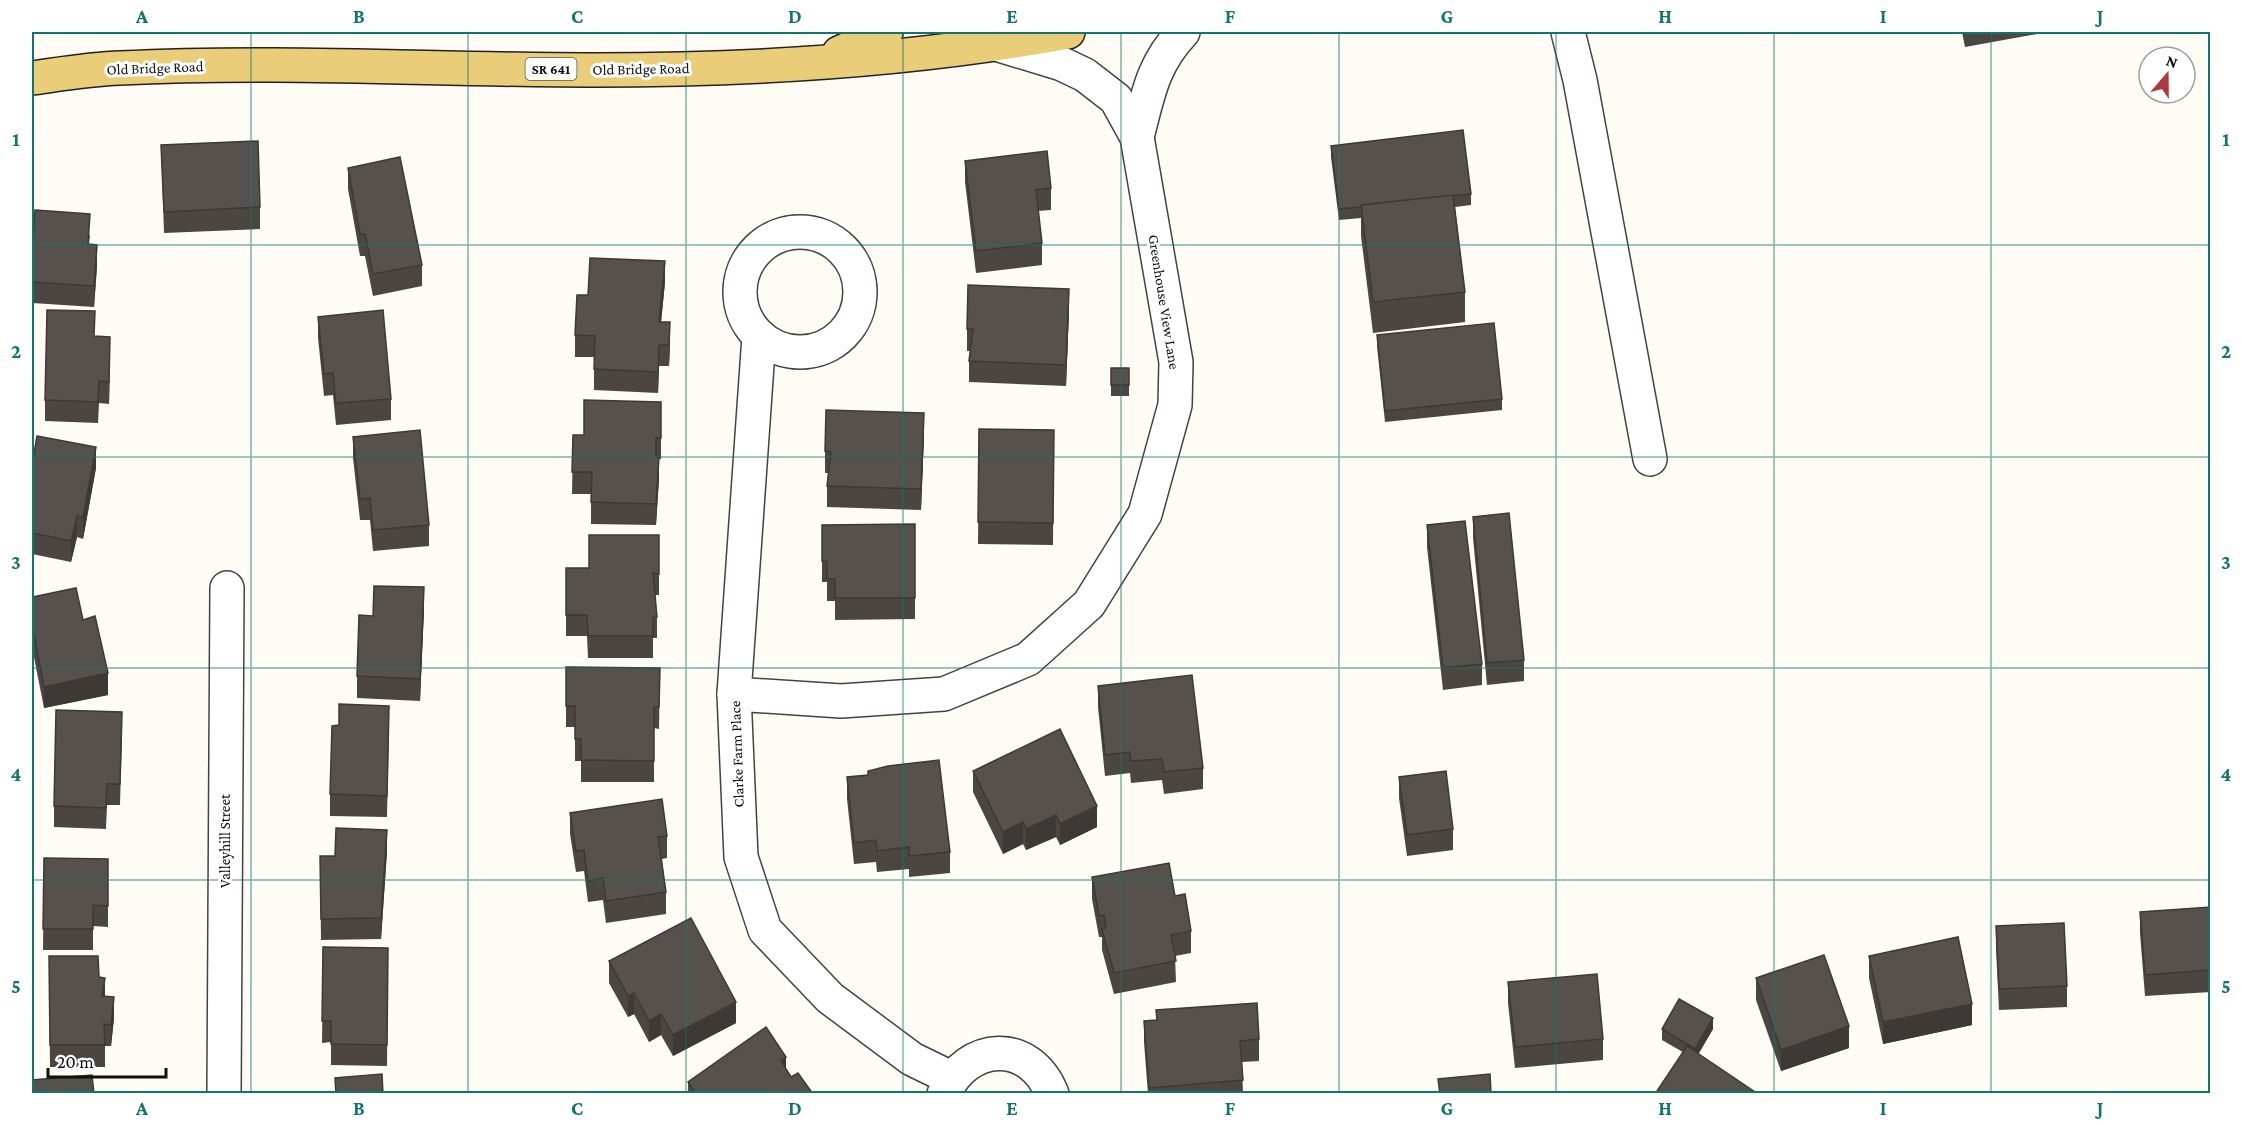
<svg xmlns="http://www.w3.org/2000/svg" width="2242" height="1125" viewBox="0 0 2242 1125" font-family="'Crimson Pro',serif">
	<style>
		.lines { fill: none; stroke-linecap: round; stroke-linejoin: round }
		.minor-casing { stroke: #434343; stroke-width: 36 }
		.major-casing { stroke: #212121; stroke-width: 36 }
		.minor { stroke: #fff; stroke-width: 33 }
		.major { stroke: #e9cd79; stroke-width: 33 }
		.wall { fill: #4b4642 }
		.shaded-wall { fill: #3d3936 }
		.building { fill: #57514d; stroke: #3d3936; stroke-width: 1.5 }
		.grid { fill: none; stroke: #0f766e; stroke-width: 1.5; stroke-opacity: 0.55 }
		.labels { text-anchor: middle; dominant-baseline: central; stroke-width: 6; stroke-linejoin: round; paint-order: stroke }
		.shield { fill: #fff; stroke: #585858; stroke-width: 1.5 }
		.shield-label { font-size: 14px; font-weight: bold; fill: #101010 }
		.street-label { font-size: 15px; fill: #101010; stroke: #fff }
		.neatline { fill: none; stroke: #0f766e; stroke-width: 2 }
		.grid-label { font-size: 20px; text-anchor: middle; font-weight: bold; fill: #0f766e }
	</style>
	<rect width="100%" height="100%" fill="#fefcf4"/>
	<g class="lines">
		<g class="minor-casing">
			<g id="minor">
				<polyline points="1568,32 1580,80 1650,459"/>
				<path d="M1137,137c11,-42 15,-72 46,-105"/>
				<circle cx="800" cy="292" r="60"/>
				<polyline points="759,336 734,694 741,857 765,930 830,998 912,1059 951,1078"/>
				<polyline points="734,694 841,701 944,694 1028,659 1089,604 1145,514 1175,405 1176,362 1137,137 1116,99 1085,75 1062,64 996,44"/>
				<polyline points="224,1094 227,588"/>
				<path d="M944,1094c23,-52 86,-56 108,0"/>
			</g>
		</g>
		<g class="major-casing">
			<g id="major">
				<polyline points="839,53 886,32"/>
				<path d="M32,78c29,-4 58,-9 88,-10 158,-8 317,2 475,2 159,0 317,-9 473,-38"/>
			</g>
		</g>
		<use href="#minor" class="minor"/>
		<use href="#major" class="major"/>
	</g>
	<g class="wall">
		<polygon points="1962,32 2048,32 1965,47"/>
		<polygon points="161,145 260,207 260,229 164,233"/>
		<polygon points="1331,146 1471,194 1471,205 1455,207 1465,292 1465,322 1373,333 1361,236 1361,218 1339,220 1331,157"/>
		<polygon points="965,161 1051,188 1051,210 1038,211 1042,243 1042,265 976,273 965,182"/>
		<polygon points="348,168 422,265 422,286 373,296 365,256 360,256 348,189"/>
		<polygon points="90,235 89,244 97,266 94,307 32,303 32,263"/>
		<polygon points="665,282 661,322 670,344 669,366 659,366 658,393 594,390 594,357 575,357 575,335 588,295"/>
		<polygon points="1069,310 1066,386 969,382 969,361 970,351 967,351 967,329"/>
		<polygon points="318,317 391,399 391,420 336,425 333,395 324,396 318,338"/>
		<polygon points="1377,335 1502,399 1502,410 1385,422 1377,346"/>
		<polygon points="95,336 110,358 109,404 99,403 98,423 45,421 45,400"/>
		<rect x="1111" y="368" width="18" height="28"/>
		<polygon points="661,402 661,459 659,459 659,478 656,525 591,524 591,494 572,494 573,435 584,435"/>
		<polygon points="979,429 1054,430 1053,545 978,544"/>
		<polygon points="924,435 921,510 827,507 827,486 828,473 825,473 825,451"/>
		<polygon points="353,437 429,525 429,546 373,551 370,520 360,520 353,458"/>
		<polygon points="32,465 96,468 83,539 77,537 71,562 32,554"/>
		<polygon points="1473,517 1524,660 1524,681 1487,685 1473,538"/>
		<polygon points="915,524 915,619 835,620 835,601 827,601 827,582 822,582 822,525"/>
		<polygon points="1427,525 1482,664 1482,685 1443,690 1427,547"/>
		<polygon points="659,535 659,595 655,595 657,617 657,638 653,638 653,658 588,658 587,636 566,636 566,568 589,568"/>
		<polygon points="32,597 83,620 108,695 44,708 32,647"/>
		<polygon points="424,609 420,701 357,698 357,676 373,616"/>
		<polygon points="566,667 660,668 659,729 654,728 654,782 581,782 581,761 575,761 575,727 566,727"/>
		<polygon points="1098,686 1203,768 1203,789 1164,794 1162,780 1131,783 1130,773 1105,776 1098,707"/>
		<polygon points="389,727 387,817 330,816 330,794"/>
		<polygon points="122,733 120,805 107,805 106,829 54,827 54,806"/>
		<polygon points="973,771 1097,827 1060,845 1056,837 1026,850 1023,844 1003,854 973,792"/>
		<polygon points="847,777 950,852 950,873 909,877 909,869 877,872 876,862 854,864 847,799"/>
		<polygon points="1399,777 1453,829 1453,850 1407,856 1399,798"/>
		<polygon points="570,813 667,836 667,858 662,859 666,892 666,914 606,923 603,900 588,902 584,871 576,872 570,834"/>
		<polygon points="387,851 381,939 321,940 320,856 335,856"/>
		<polygon points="44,858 108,859 108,927 93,926 93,950 43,950"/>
		<polygon points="1092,877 1175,896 1191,931 1191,953 1175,956 1176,982 1114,994 1102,950 1102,937 1099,937 1092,899"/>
		<polygon points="2211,907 2211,992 2145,996 2140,933 2140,912"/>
		<polygon points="1996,926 2067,986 2067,1007 1999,1010 1996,947"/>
		<polygon points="323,947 388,948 387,1066 331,1065 331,1042 322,1043"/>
		<polygon points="49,956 99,977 105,996 114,1018 111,1046 105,1046 105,1067 50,1067"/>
		<polygon points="1869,956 1972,1025 1883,1044 1869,978"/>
		<polygon points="609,961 736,1023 673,1056 661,1035 649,1042 634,1014 628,1017 609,983"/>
		<polygon points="1756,978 1849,1048 1781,1071 1756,1000"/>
		<polygon points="1508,982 1603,1039 1603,1060 1515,1068 1508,1003"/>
		<polygon points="1156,1010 1259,1039 1259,1061 1242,1062 1243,1094 1148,1094 1144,1042 1144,1021 1156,1020"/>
		<polygon points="1662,1029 1713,1029 1698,1054 1755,1094 1662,1040"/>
		<polygon points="786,1070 791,1077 813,1094 688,1094 688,1082"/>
	</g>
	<g class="shaded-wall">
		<polygon points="97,245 97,266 94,307 94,286"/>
		<polygon points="665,261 665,282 659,343 659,322"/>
		<polygon points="1069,289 1069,310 1066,386 1066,365"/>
		<polygon points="670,322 670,344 669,366 669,345"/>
		<polygon points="110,337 110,358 109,404 109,382"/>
		<polygon points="659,345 659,366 658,393 658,372"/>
		<polygon points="924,413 924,435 921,510 921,489"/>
		<polygon points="96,447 96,468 83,539 83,517"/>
		<polygon points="659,457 659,478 656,525 656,504"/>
		<polygon points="77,516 77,537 71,562 71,541"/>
		<polygon points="424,587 424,609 420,701 420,679"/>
		<polygon points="108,673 108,695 44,708 44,687"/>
		<polygon points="1097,806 1097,827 1060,845 1060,824"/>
		<polygon points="1056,815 1056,837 1026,850 1026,829"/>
		<polygon points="1023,822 1023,844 1003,854 1003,832"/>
		<polygon points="387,830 387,851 381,939 381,918"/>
		<polygon points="105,978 105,1000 102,996"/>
		<polygon points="634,993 634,1014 628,1017 628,996"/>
		<polygon points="114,997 114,1018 111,1046 111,1025"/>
		<polygon points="736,1002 736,1023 673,1056 673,1035"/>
		<polygon points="1972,1004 1972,1025 1883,1044 1883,1022"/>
		<polygon points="661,1014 661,1035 649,1042 649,1021"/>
		<polygon points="1713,1018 1713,1029 1695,1060 1695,1049"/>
		<polygon points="1849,1026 1849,1048 1781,1071 1781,1050"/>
		<polygon points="786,1057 786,1078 781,1061"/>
	</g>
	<g class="building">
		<polygon points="1463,130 1471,194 1361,205 1361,207 1339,209 1331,146"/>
		<polygon points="258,141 260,207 164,212 161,145"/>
		<polygon points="1047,151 1051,188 1036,190 1042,243 976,251 965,161"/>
		<polygon points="400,157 422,265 373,274 365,234 360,234 348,168"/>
		<polygon points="1453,195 1465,292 1373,302 1361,205"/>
		<polygon points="35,210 90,214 88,244 97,245 94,286 32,282 32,263"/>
		<polygon points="590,258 665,261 659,322 670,322 669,345 659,345 658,372 594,369 595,336 575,335 577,295 588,295"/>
		<polygon points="968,285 1069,289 1066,365 969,361 973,329 967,329"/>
		<polygon points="47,310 95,311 94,336 110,337 109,382 99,381 98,402 45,400"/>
		<polygon points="383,310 391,399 336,403 333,373 324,374 318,317"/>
		<polygon points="1494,323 1502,399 1385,411 1377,335"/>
		<rect x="1111" y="368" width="18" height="17"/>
		<polygon points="584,400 661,402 661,438 656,438 656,457 659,457 656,504 591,502 592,472 572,472 573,435 584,435"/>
		<polygon points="826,410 924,413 921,489 827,486 831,452 825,451"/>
		<polygon points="979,429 1054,430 1053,523 978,522"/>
		<polygon points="420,430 429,525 373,530 370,498 360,499 353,437"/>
		<polygon points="37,436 96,447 83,517 77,516 71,541 32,533 32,465"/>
		<polygon points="1509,513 1524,660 1487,663 1473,517"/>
		<polygon points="1465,521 1482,664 1443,668 1427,525"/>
		<polygon points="915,524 915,598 835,598 835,579 827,579 827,561 822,561 822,525"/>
		<polygon points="589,535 659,535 659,574 653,573 657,617 653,617 653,636 588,636 587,615 566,615 566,568 589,568"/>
		<polygon points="374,586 424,587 420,679 357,676 359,615 373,616"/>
		<polygon points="76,588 83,620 95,616 108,673 44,687 32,625 32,597"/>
		<polygon points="566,667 660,668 659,707 654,707 654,761 581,760 581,739 575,739 575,706 566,706"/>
		<polygon points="1192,675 1203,768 1164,772 1162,759 1131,761 1130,752 1105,755 1098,686"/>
		<polygon points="339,704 389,706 387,796 330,794 332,726 339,725"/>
		<polygon points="56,710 122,712 120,784 107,784 106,808 54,806"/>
		<polygon points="1060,729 1097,806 1060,824 1056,815 1026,829 1023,822 1003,832 973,771"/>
		<polygon points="939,760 950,852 909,856 909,847 877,851 876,840 854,843 847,777 868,775 868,771 888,766"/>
		<polygon points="1446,771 1453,829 1407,835 1399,777"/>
		<polygon points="662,799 667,836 658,837 666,892 606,901 603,878 588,881 584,850 576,851 570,813"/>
		<polygon points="336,828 387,830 381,918 321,919 320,856 335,856"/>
		<polygon points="44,858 108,859 108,906 93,905 93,929 43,929"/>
		<polygon points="1169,863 1175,896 1185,894 1191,931 1171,935 1176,961 1114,973 1102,929 1106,928 1104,915 1099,916 1092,877"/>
		<polygon points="2211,907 2211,970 2145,975 2140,912"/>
		<polygon points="691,918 736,1002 673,1035 661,1014 649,1021 634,993 628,996 609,961"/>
		<polygon points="2064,923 2067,986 1999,989 1996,926"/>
		<polygon points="1958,937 1972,1004 1883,1022 1869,956"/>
		<polygon points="323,947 388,948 387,1045 331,1044 331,1021 322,1021"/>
		<polygon points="1824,955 1849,1026 1781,1050 1756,978"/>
		<polygon points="49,956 98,956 99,977 105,978 102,996 114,997 111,1025 104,1024 105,1045 50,1045"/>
		<polygon points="1597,974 1603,1039 1515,1047 1508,982"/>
		<polygon points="1679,999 1713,1018 1695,1049 1662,1029"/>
		<polygon points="1257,1003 1259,1039 1240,1041 1243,1080 1149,1088 1144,1021 1157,1020 1156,1010"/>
		<polygon points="766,1027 786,1057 781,1061 791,1077 798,1073 813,1094 696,1094 688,1082"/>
		<polygon points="1687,1046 1755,1092 1754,1094 1655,1094"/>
		<polygon points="382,1074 383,1094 336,1094 335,1078"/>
		<polygon points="1490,1074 1491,1094 1440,1094 1438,1079"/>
		<polygon points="92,1075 94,1094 32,1094 32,1080"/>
	</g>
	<path class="grid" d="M251,32v1062M468,32v1062M686,32v1062M903,32v1062M1121,32v1062M1339,32v1062M1556,32v1062M1774,32v1062M1991,32v1062M32,245h2178M32,457h2178M32,668h2178M32,880h2178"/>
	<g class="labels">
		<rect class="shield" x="525.5" y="58" width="51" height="22" rx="4.5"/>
		<g class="shield-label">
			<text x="551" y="69">SR 641</text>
		</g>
		<g class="street-label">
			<text transform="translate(155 68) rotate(-2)">Old Bridge Road</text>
			<text transform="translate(641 69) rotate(-1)">Old Bridge Road</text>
			<text transform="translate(1164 302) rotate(81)">Greenhouse View Lane</text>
			<text transform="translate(737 754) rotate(-92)">Clarke Farm Place</text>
			<text transform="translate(225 841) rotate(-90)">Valleyhill Street</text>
		</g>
	</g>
	<rect width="2242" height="1125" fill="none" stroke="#ffffff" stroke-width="66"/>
	<g transform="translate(2167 75) rotate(20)"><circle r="28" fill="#ffffff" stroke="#9f9f9f" stroke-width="1.5"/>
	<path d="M0-4.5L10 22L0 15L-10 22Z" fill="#b1373d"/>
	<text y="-9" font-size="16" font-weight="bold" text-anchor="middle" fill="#101010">N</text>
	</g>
	<path d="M48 1068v9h118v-9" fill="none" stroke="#101010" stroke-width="3"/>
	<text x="57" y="1068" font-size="18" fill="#101010" stroke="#ffffff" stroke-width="4.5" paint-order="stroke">20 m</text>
	<rect x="33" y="33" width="2176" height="1059" class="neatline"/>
	<g class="grid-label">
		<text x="142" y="23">A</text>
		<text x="359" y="23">B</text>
		<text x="577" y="23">C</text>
		<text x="795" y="23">D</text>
		<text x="1012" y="23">E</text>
		<text x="1230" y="23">F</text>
		<text x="1447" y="23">G</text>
		<text x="1665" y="23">H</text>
		<text x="1883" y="23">I</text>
		<text x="2100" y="23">J</text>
		<text x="16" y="146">1</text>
		<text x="2226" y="146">1</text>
		<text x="16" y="358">2</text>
		<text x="2226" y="358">2</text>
		<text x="16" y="569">3</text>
		<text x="2226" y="569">3</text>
		<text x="16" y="781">4</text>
		<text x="2226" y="781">4</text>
		<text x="16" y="993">5</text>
		<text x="2226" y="993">5</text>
		<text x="142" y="1115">A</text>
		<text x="359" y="1115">B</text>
		<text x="577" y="1115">C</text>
		<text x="795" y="1115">D</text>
		<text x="1012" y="1115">E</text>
		<text x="1230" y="1115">F</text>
		<text x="1447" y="1115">G</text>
		<text x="1665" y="1115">H</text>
		<text x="1883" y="1115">I</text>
		<text x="2100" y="1115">J</text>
	</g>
</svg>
